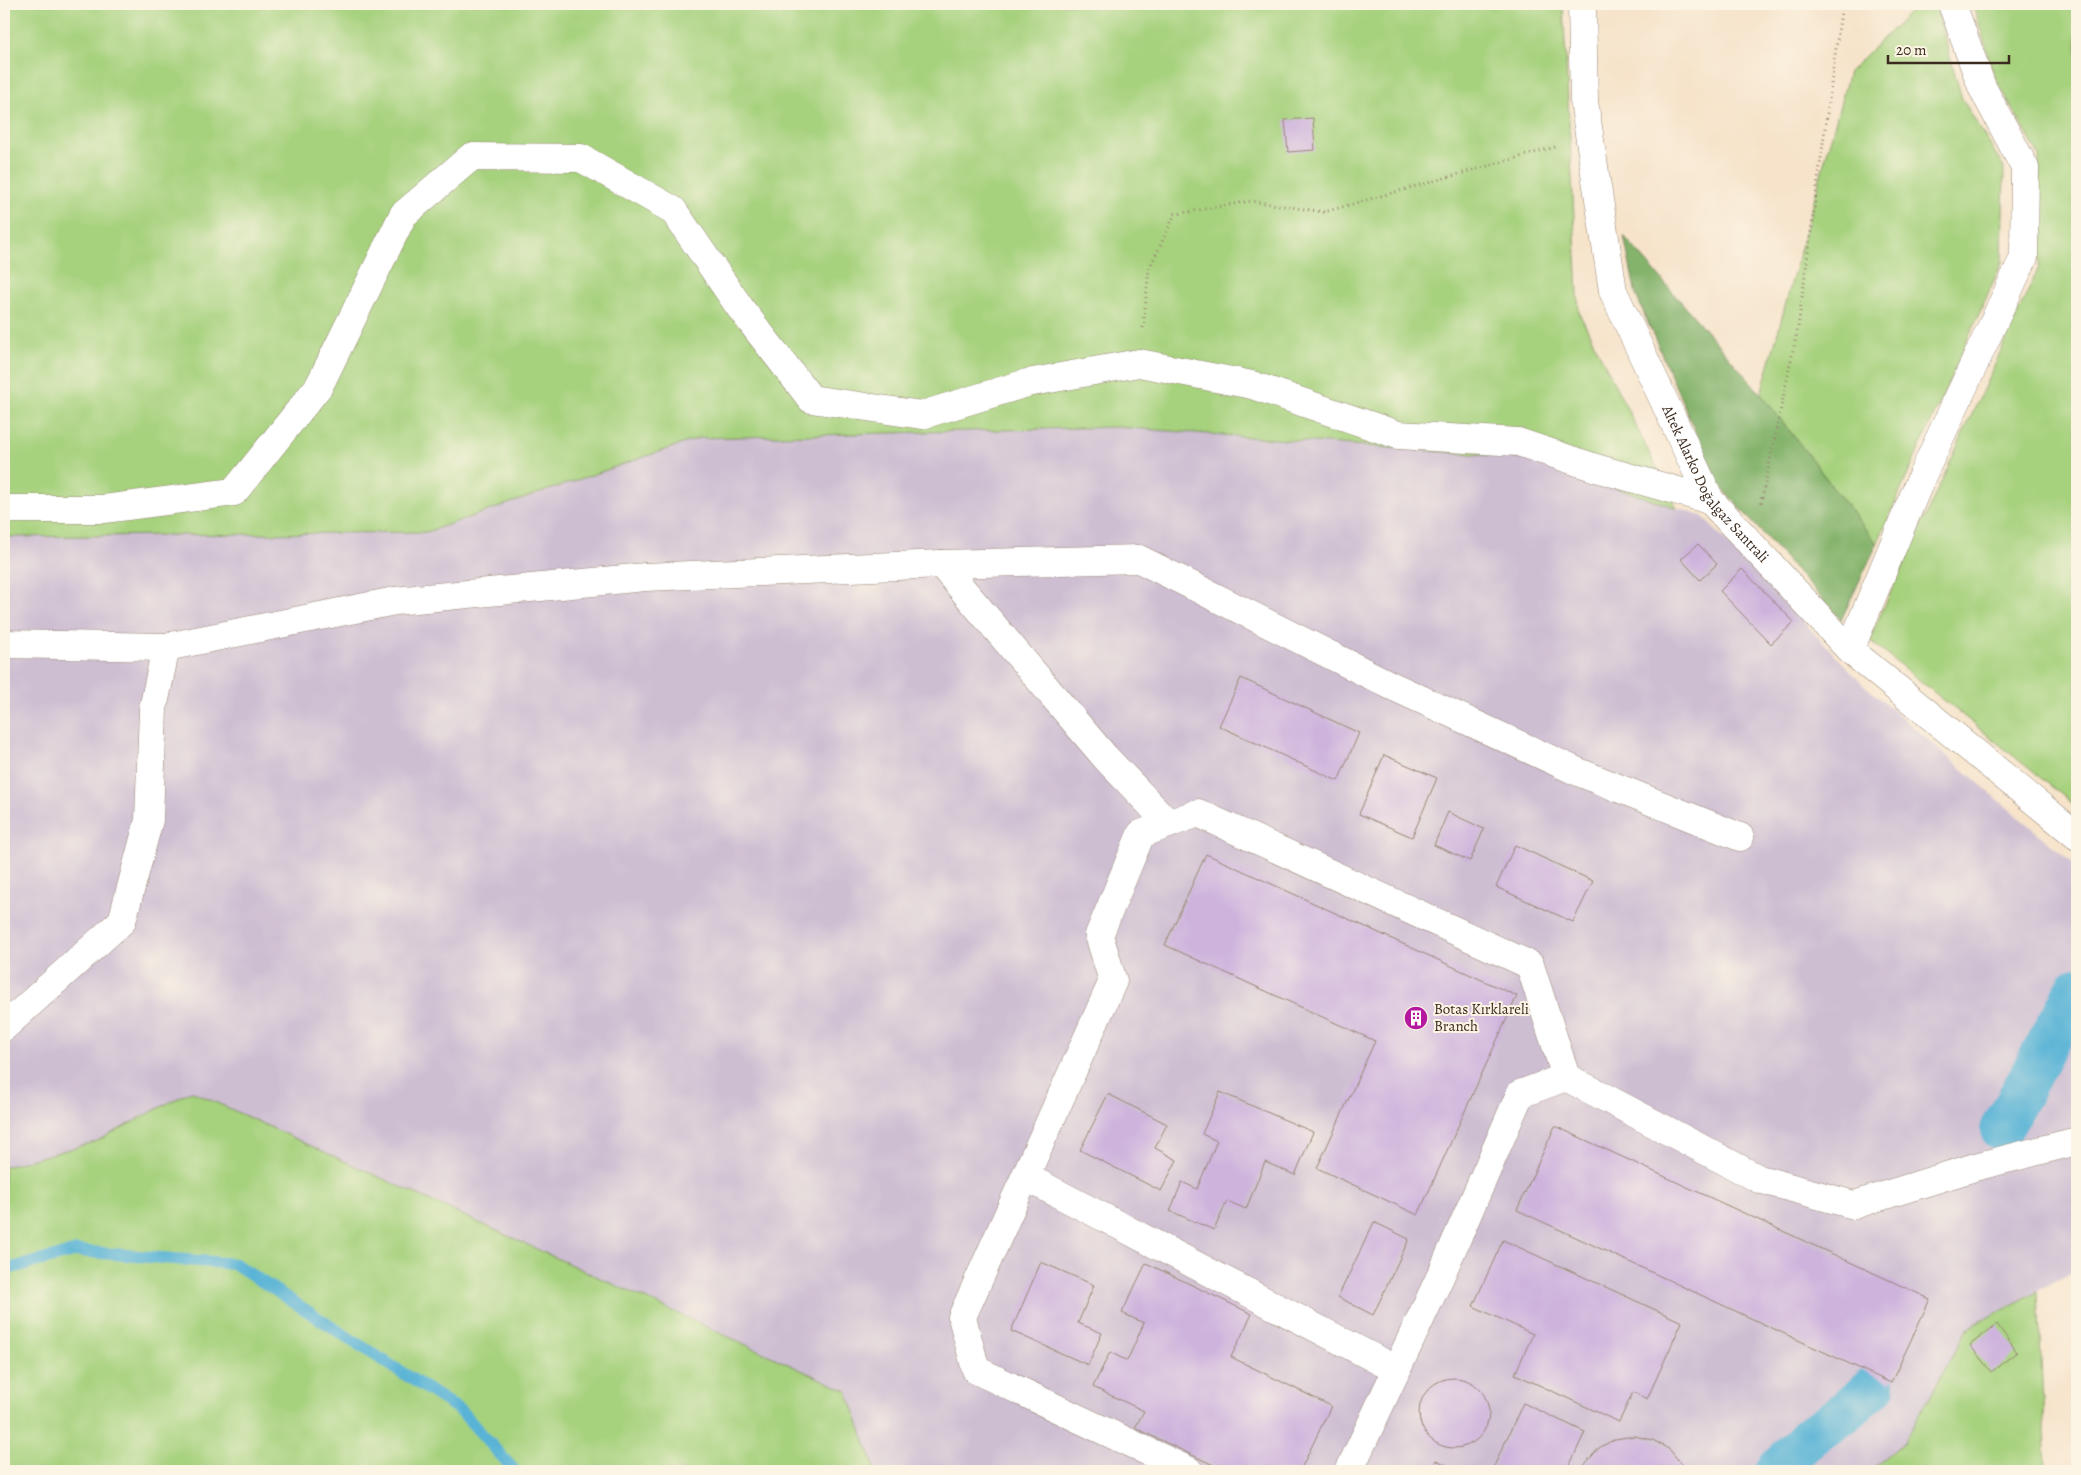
<svg xmlns="http://www.w3.org/2000/svg" width="2081" height="1475" viewBox="0 0 2081 1475" font-family="Alegreya,serif">
	<style>
		.industrial { fill: #cdbed2 }
		.green { fill: #a6d17d; stroke: #707e4e }
		.forest { fill: #84b36c; stroke: #606e45 }
		.lines { fill: none; stroke-linecap: round; stroke-linejoin: round }
		.stream { stroke: #58b3d6; stroke-width: 12 }
		.canal { stroke: #58b3d6; stroke-width: 42 }
		.building { fill: #ceb4dd }
		.minor-casing { stroke: #988674; stroke-width: 29 }
		.path { stroke: #988674; stroke-width: 3; stroke-dasharray: 1 4; stroke-linecap: butt }
		.minor { stroke: #fff; stroke-width: 28 }
		.labels { text-anchor: middle; dominant-baseline: central; stroke-width: 4; stroke-linejoin: round; paint-order: stroke }
		.street-label { font-size: 15px; fill: #3b2a1e; stroke: #fcf5e5 }
		.poi-label { font-size: 15px; fill: #3b2a1e; stroke: #fcf5e5; text-anchor: start }
	</style>
	<rect width="100%" height="100%" fill="#fcf5e5"/>
	<filter id="ink" filterUnits="userSpaceOnUse"><feTurbulence type="fractalNoise" baseFrequency=".02" numOctaves="2"/><feDisplacementMap in="SourceGraphic" scale="10" xChannelSelector="R" yChannelSelector="G"/><feConvolveMatrix kernelMatrix="1 2 1 2 8 2 1 2 1" color-interpolation-filters="sRGB"/></filter>
	<filter id="wash" filterUnits="userSpaceOnUse"><feTurbulence type="fractalNoise" baseFrequency=".0096" numOctaves="4" result="noise"/><feDisplacementMap in="SourceGraphic" scale="20" xChannelSelector="R" yChannelSelector="G"/><feGaussianBlur stdDeviation="1.12" result="paint"/><feColorMatrix in="noise" values="0 0 0 0 0 0 0 0 0 0 0 0 0 0 0 0 0 1.4 0 .05"/><feComposite in="paint" operator="in"/></filter>
	<g filter="url(#wash)">
		<rect width="100%" height="100%" fill="#f6e3ca"/>
		<polygon class="industrial" points="1117,427 1524,458 1702,516 1864,685 2077,867 2077,1270 1968,1328 1904,1443 1871,1471 876,1471 847,1391 191,1091 95,1142 4,1167 4,536 427,532 699,438"/>
		<g class="green">
			<polygon points="4,4 1563,4 1579,313 1677,508 1524,458 1117,427 699,438 427,532 4,537"/>
			<polygon points="1918,4 1935,4 1962,99 2004,168 2002,262 1877,544 1761,394 1849,72"/>
			<polygon points="1973,4 2077,4 2077,807 1869,640 2039,267 2039,156 1994,75"/>
			<polygon points="191,1091 847,1391 876,1471 4,1471 4,1167 95,1142"/>
			<polygon points="2038,1291 2046,1471 1871,1471 1904,1443 1968,1328"/>
		</g>
		<polygon class="forest" points="1624,236 1761,394 1877,544 1841,620 1718,484 1636,295"/>
		<g class="lines">
			<polyline class="stream" points="4,1270 77,1251 235,1264 461,1411 515,1471"/>
			<g class="canal">
				<polyline points="2001,1130 2077,988"/>
				<polyline points="1776,1471 1807,1439 1848,1410 1874,1386"/>
			</g>
		</g>
		<g id="blocks">
			<g class="building">
				<polygon points="1313,118 1315,150 1288,152 1285,120"/>
				<polygon points="1698,544 1717,564 1700,580 1681,559"/>
				<polygon points="1742,569 1794,622 1771,644 1720,591"/>
				<polygon points="1241,678 1359,733 1338,781 1219,726"/>
				<polygon points="1384,755 1437,778 1412,837 1359,814"/>
				<polygon points="1448,812 1484,829 1470,861 1434,845"/>
				<polygon points="1515,845 1593,881 1573,922 1496,887"/>
				<polygon points="1206,854 1517,996 1418,1215 1317,1168 1375,1041 1165,945"/>
				<polygon points="1220,1092 1313,1132 1295,1175 1265,1162 1246,1209 1227,1201 1214,1230 1170,1211 1182,1182 1197,1189 1217,1141 1202,1134"/>
				<polygon points="1108,1094 1167,1124 1155,1148 1177,1160 1161,1191 1080,1150"/>
				<polygon points="1555,1126 1930,1299 1891,1383 1517,1210"/>
				<polygon points="1374,1222 1409,1239 1373,1315 1338,1297"/>
				<polygon points="1503,1240 1682,1322 1647,1399 1633,1392 1619,1422 1515,1374 1533,1334 1473,1306"/>
				<polygon points="1041,1262 1094,1285 1078,1323 1102,1333 1088,1365 1011,1331"/>
				<polygon points="1146,1263 1252,1314 1231,1357 1331,1406 1300,1471 1226,1471 1135,1428 1144,1411 1093,1387 1110,1352 1127,1361 1144,1323 1122,1313"/>
				<polygon points="1997,1324 2017,1352 1991,1372 1970,1345"/>
				<circle cx="1454" cy="1413" r="35"/>
				<polygon points="1523,1403 1585,1432 1567,1471 1492,1471"/>
				<polygon points="1634,1436 1653,1440 1670,1450 1682,1465 1684,1471 1582,1471 1586,1463 1599,1448 1615,1439"/>
				<polygon points="1436,1460 1461,1471 1432,1471"/>
			</g>
		</g>
	</g>
	<g filter="url(#ink)">
		<use href="#blocks" fill-opacity="0" stroke="#988674" stroke-width="1"/>
		<g class="lines">
			<g class="minor-casing">
				<g id="minor">
					<path id="s1" d="M1582,4l2,97 29,190 97,209 140,150 227,186"/>
					<polyline points="4,509 104,509 234,492 319,386 403,215 471,157 581,158 673,210 741,309 811,399 922,415 1027,383 1139,363 1252,385 1398,435 1518,442 1596,468 1710,500"/>
					<polyline points="941,564 1105,757 1169,824"/>
					<polyline points="4,644 166,647 395,601 645,577 941,564 1139,559 1390,685 1576,771 1740,837"/>
					<polyline points="1850,650 1922,476 2024,257 2025,168 1982,87 1952,4"/>
					<polyline points="4,1027 122,921 149,820 153,709 166,647"/>
					<polyline points="1026,1177 1397,1370"/>
					<polyline points="1189,1471 976,1370 962,1317 1113,981 1099,935 1141,834 1198,813 1530,965 1566,1077 1759,1179 1854,1205 1975,1167 2077,1141"/>
					<polyline points="1349,1471 1441,1275 1520,1094 1566,1077"/>
				</g>
			</g>
			<g class="path">
				<polyline points="1143,328 1149,269 1175,214 1251,201 1324,212 1555,147"/>
				<polyline points="1761,503 1798,327 1842,4"/>
			</g>
			<use href="#minor" class="minor"/>
		</g>
	</g>
	<defs>
		<g id="building-disc" transform="scale(1.25)"><circle r="9.5" fill="#b5179e" stroke="#fcf5e5"/><path d="M-4-6H4V6H1V3H-1V6H-4ZM-2.5-4.3h1.7v1.8h-1.7ZM.8-4.3h1.7v1.8H.8ZM-2.5-1h1.7V.8h-1.7ZM.8-1h1.7V.8H.8Z" fill="#fff"/></g>
	</defs>
	<g fill-rule="evenodd">
		<use href="#building-disc" x="1416" y="1018"/>
	</g>
	<g class="labels">
		<g class="street-label">
			<text stroke="none"><textPath href="#s1" startOffset="509">Altek Alarko Doğalgaz Santrali</textPath></text>
		</g>
		<g class="poi-label">
			<text x="1434" y="1009">Botas Kırklareli<tspan x="1434" dy="17">Branch</tspan></text>
		</g>
	</g>
	<rect width="2081" height="1475" fill="none" stroke="#fcf5e5" stroke-width="20"/>
	<path d="M1888 55v8h121v-8" fill="none" stroke="#3b2a1e" stroke-width="2.5"/>
	<text x="1896" y="55" font-size="15" fill="#3b2a1e" stroke="#fcf5e5" stroke-width="4" paint-order="stroke">20 m</text>
</svg>
